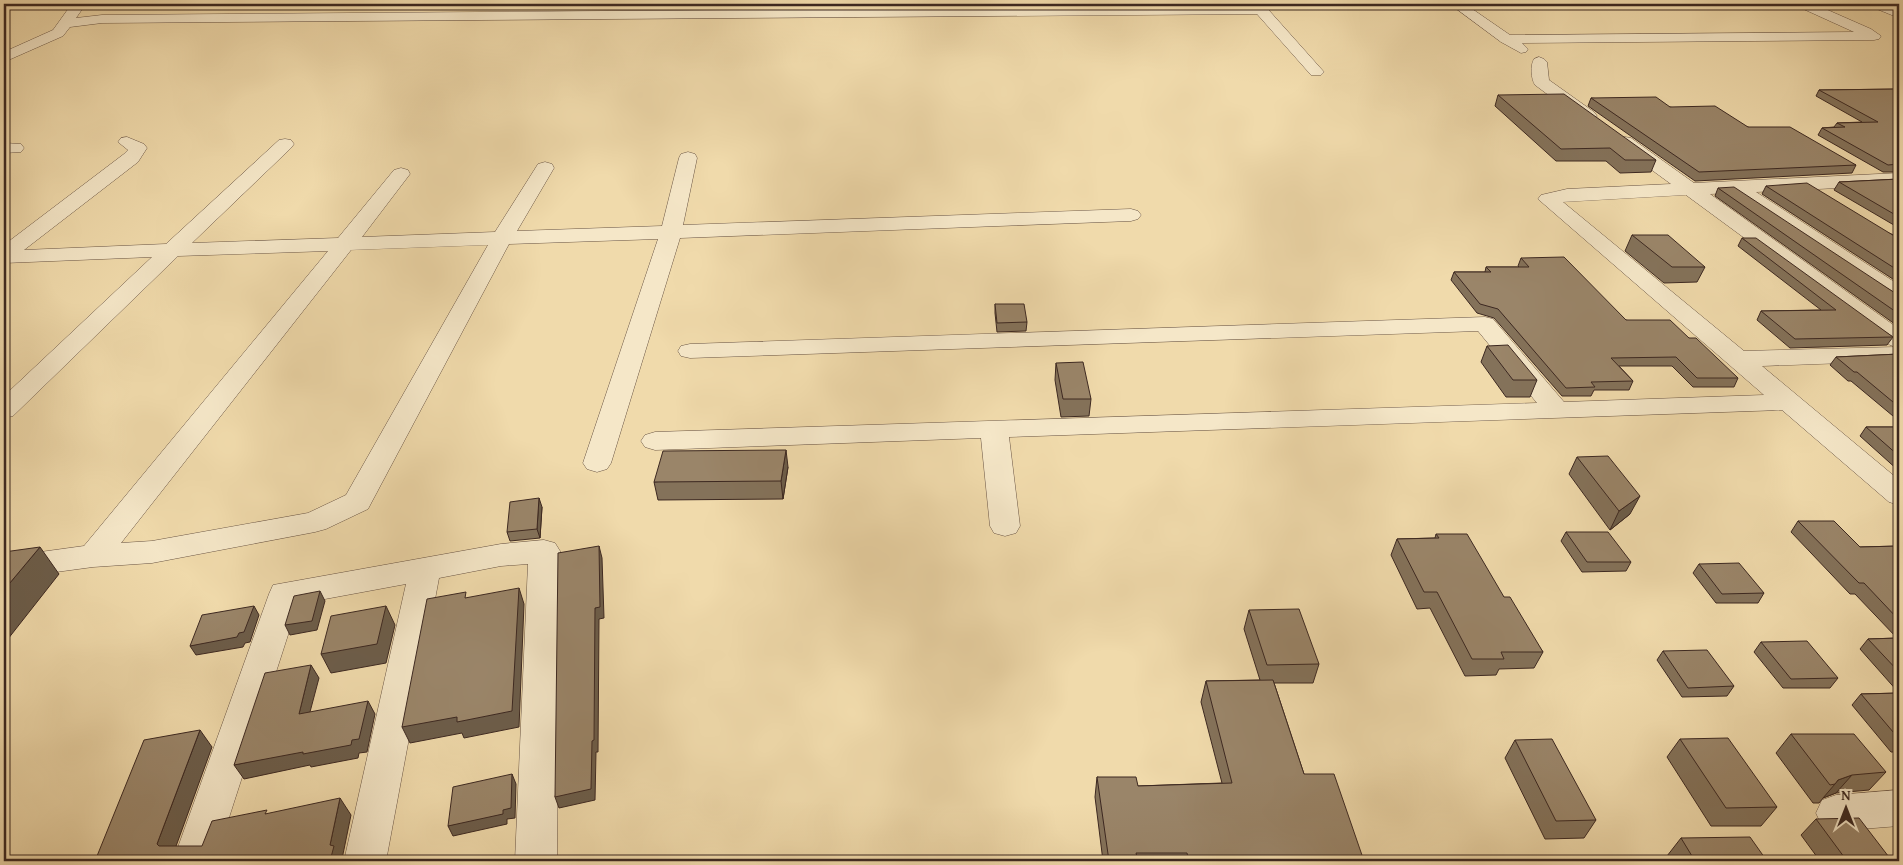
<svg xmlns="http://www.w3.org/2000/svg" width="1903" height="865" viewBox="0 0 1903 865" font-family="'Gentium Book Plus',serif">
	<style>
		.lines { fill: none; stroke-linecap: round; stroke-linejoin: round }
		.minor-casing { stroke: #695444; stroke-width: 1 }
		.minor { fill: #f5e7c8; fill-rule: evenodd }
		.wall { fill: #84725a; stroke: #3c2821 }
		.shaded-wall { fill: #6c5d4a; stroke: #3c2821 }
		.building { fill: #9a8569; stroke: #3c2821 }
	</style>
	<rect width="100%" height="100%" fill="#f0daab"/>
	<filter id="stains"><feTurbulence type="fractalNoise" baseFrequency=".004" numOctaves="4"/><feColorMatrix values="0 0 0 0 .2 0 0 0 0 .09 0 0 0 0 .02 0 0 0 .5 -.17"/></filter>
	<radialGradient id="worn" r=".72"><stop offset=".6" stop-color="#630" stop-opacity="0"/><stop offset="1" stop-color="#630" stop-opacity=".3"/></radialGradient>
	<g class="lines">
		<g class="minor-casing">
			<g id="minor">
				<polygon points="76,4 83,8 76,18 102,15 1261,6 1266,7 1324,72 1321,75 1311,75 1257,14 102,23 70,27 63,36 4,62 4,52 53,30 71,5"/>
				<polygon points="1450,4 1465,4 1510,35 1854,32 1799,7 1797,4 1814,4 1871,29 1881,36 1879,39 1874,40 1522,43 1528,49 1526,52 1521,53 1501,42"/>
				<polygon points="1870,4 1887,4 1899,9 1899,18 1872,7"/>
				<path d="M1539,57l5,2 3,3 2,18 45,32 3,4 -3,4h-12l-47,-35c-4,-6 -5,-20 -1,-26z"/>
				<path d="M127,137l17,7 3,4 -9,14 -114,88 142,-6 113,-104 6,-1 6,1 3,4 -3,4 -99,95 146,-5 56,-68 7,-2 7,2 2,4 -48,63 133,-5 43,-68 7,-2 7,2 2,4 -37,63 145,-5 17,-68 2,-4 7,-2 7,2 2,4 -14,67 448,-16 7,2 3,4 -3,4 -7,2 -451,17 -69,225 -4,6 -10,3 -10,-3 -4,-6 75,-224 -149,5 -141,265 -42,20 -11,3 -163,31 -59,4 -89,12v-22l80,-11 244,-295 -150,5 -165,160 -9,2v-22l148,-139 -148,6v-18l120,-91 4,-4 -10,-8 3,-4zM488,245l-142,250 -38,18 -156,28 -31,2 230,-293z"/>
				<path d="M1625,137l6,1 63,45 205,-10v12l-143,7 143,93v17l-8,-2 -160,-107 -21,1 189,135v32l-137,5 137,114v25l-10,-3 -107,-92 -773,27 11,89 -4,7 -11,3 -11,-3 -4,-7 -9,-88 -326,12 -10,-3 -4,-6 4,-6 10,-3 882,-29 -59,-72 -788,27 -9,-2 -3,-5 3,-5 9,-2 795,-27 8,2 71,83 200,-7 -226,-196 3,-4 26,-6 104,-5 -52,-38 -3,-4 3,-4zM1686,195l204,150 6,2 -152,4 -181,-149z"/>
				<polygon points="4,143 21,144 24,148 21,152 4,153"/>
				<polygon points="544,540 555,543 560,551 557,861 515,861 528,564 501,566 439,578 386,861 344,861 406,584 298,604 215,861 173,861 269,594 273,585 501,544"/>
				<polygon points="1899,790 1899,826 1836,831 1822,826 1816,813 1822,800 1836,795"/>
			</g>
		</g>
		<use href="#minor" class="minor"/>
	</g>
	<g class="wall">
		<polygon points="1899,89 1899,172 1883,172 1818,135 1822,128 1834,127 1837,123 1862,122 1816,96 1819,90"/>
		<polygon points="1498,95 1656,160 1651,172 1620,173 1606,161 1556,161 1495,106"/>
		<polygon points="1591,98 1670,107 1748,127 1856,165 1852,173 1695,181 1588,106"/>
		<polygon points="1899,179 1899,228 1834,190 1839,182"/>
		<polygon points="1766,186 1899,237 1899,283 1762,194"/>
		<polygon points="1718,188 1895,293 1899,294 1899,327 1715,196"/>
		<polygon points="1632,235 1705,267 1697,282 1664,283 1625,251"/>
		<polygon points="1742,238 1893,337 1887,345 1790,348 1757,320 1761,311 1821,310 1738,246"/>
		<polygon points="1521,258 1626,320 1689,338 1738,378 1734,387 1693,387 1672,366 1619,366 1633,381 1629,390 1594,390 1591,396 1562,396 1494,318 1477,313 1451,280 1454,272 1485,272 1486,267 1519,267 1518,266"/>
		<polygon points="995,304 1027,322 1026,331 997,332 995,313"/>
		<polygon points="1487,346 1537,380 1530,397 1506,397 1481,362"/>
		<polygon points="1899,354 1899,421 1851,381 1848,381 1830,365 1836,357"/>
		<polygon points="1056,363 1091,399 1089,416 1061,417 1055,380"/>
		<polygon points="1866,427 1899,427 1899,471 1860,436"/>
		<polygon points="1577,457 1630,514 1610,530 1569,474"/>
		<polygon points="788,467 783,499 658,500 654,482"/>
		<polygon points="542,507 540,538 510,541 507,532"/>
		<polygon points="1798,521 1860,547 1899,546 1899,693 1860,649 1868,639 1897,638 1855,594 1850,594 1791,532"/>
		<polygon points="1566,532 1631,562 1626,571 1582,572 1561,541"/>
		<polygon points="1436,534 1504,597 1543,652 1534,668 1499,669 1496,675 1465,676 1430,608 1417,609 1391,555 1397,539 1435,538"/>
		<polygon points="1699,564 1764,593 1758,603 1716,603 1693,573"/>
		<polygon points="1249,610 1319,664 1313,683 1274,683 1304,774 1364,861 1103,861 1095,797 1097,777 1138,786 1222,783 1201,702 1206,681 1260,680 1244,629"/>
		<polygon points="1761,642 1838,678 1830,688 1783,688 1754,652"/>
		<polygon points="1663,651 1734,686 1727,696 1682,697 1657,660"/>
		<polygon points="1899,693 1899,752 1891,752 1852,705 1861,694"/>
		<polygon points="1791,734 1886,772 1869,790 1836,793 1823,798 1819,803 1813,803 1776,753"/>
		<polygon points="1680,739 1777,807 1761,826 1711,826 1667,757"/>
		<polygon points="1515,740 1596,820 1584,838 1545,839 1505,758"/>
		<polygon points="1816,819 1892,861 1820,861 1801,835"/>
		<polygon points="1681,838 1767,861 1670,861 1667,856"/>
	</g>
	<g class="shaded-wall">
		<polygon points="786,450 788,467 783,499 781,481"/>
		<polygon points="1640,496 1630,514 1610,530 1619,511"/>
		<polygon points="539,498 542,507 540,538 537,529"/>
		<polygon points="599,546 602,558 604,618 599,619 598,752 596,752 595,800 559,808 555,797 595,608"/>
		<polygon points="40,547 59,574 4,644 4,590"/>
		<polygon points="519,588 524,604 519,727 464,738 462,733 410,743 402,727"/>
		<polygon points="320,591 325,601 317,630 290,635 285,625"/>
		<polygon points="254,606 259,615 250,642 245,643 243,647 196,655 190,646 239,633"/>
		<polygon points="386,606 395,625 386,663 331,673 321,654"/>
		<polygon points="311,665 319,678 306,727 299,714"/>
		<polygon points="368,701 375,714 367,752 359,753 358,758 311,767 310,765 244,779 234,765 352,740"/>
		<polygon points="200,730 212,747 171,860 157,844"/>
		<polygon points="512,774 516,784 515,818 507,819 507,824 453,836 448,826 503,810"/>
		<polygon points="1852,775 1836,793 1823,798 1835,784 1838,780"/>
		<polygon points="340,798 351,815 342,859 343,861 330,861 330,845"/>
	</g>
	<g class="building">
		<polygon points="1899,89 1899,164 1888,165 1822,128 1845,127 1837,123 1878,122 1819,90"/>
		<polygon points="1564,94 1656,160 1625,160 1610,148 1561,149 1498,95"/>
		<polygon points="1656,97 1670,107 1715,106 1748,127 1790,127 1856,165 1699,172 1591,98"/>
		<polygon points="1899,179 1899,217 1839,182"/>
		<polygon points="1807,183 1896,237 1899,237 1899,271 1766,186"/>
		<polygon points="1734,187 1895,293 1899,294 1899,314 1718,188"/>
		<polygon points="1632,235 1668,235 1705,267 1672,267"/>
		<polygon points="1742,238 1756,238 1893,337 1795,339 1761,311 1836,310"/>
		<polygon points="1564,257 1626,320 1670,320 1689,338 1696,338 1738,378 1697,378 1676,357 1611,358 1633,381 1591,382 1595,387 1566,388 1498,309 1480,304 1454,272 1491,272 1486,267 1529,267 1521,258"/>
		<polygon points="995,304 1024,304 1027,322 997,323"/>
		<polygon points="1508,345 1537,380 1513,380 1487,346"/>
		<polygon points="1899,354 1899,407 1857,372 1854,372 1836,357"/>
		<polygon points="1083,362 1091,399 1063,399 1056,363"/>
		<polygon points="1866,427 1899,427 1899,456"/>
		<polygon points="786,450 781,481 654,482 663,451"/>
		<polygon points="1608,456 1640,496 1619,511 1577,457"/>
		<polygon points="539,498 537,529 507,532 510,502"/>
		<polygon points="1798,521 1834,521 1860,547 1899,546 1899,620 1864,583 1859,583"/>
		<polygon points="1566,532 1608,532 1631,562 1587,562"/>
		<polygon points="1436,534 1467,534 1504,597 1510,597 1543,652 1501,652 1504,659 1472,659 1437,592 1424,592 1397,539 1439,538"/>
		<polygon points="599,546 600,607 595,608 594,740 592,741 591,789 555,797 558,553"/>
		<polygon points="40,547 4,590 4,552"/>
		<polygon points="1739,563 1764,593 1722,594 1699,564"/>
		<polygon points="519,588 512,711 457,722 457,717 402,727 427,599 466,592 465,598"/>
		<polygon points="320,591 312,621 285,625 294,596"/>
		<polygon points="254,606 244,632 239,633 237,637 190,646 202,615"/>
		<polygon points="386,606 377,644 321,654 331,616"/>
		<polygon points="1299,609 1319,664 1267,665 1249,610"/>
		<polygon points="1899,638 1899,672 1868,639"/>
		<polygon points="1807,641 1838,678 1791,679 1761,642"/>
		<polygon points="1707,650 1734,686 1688,688 1663,651"/>
		<polygon points="311,665 299,714 368,701 359,739 352,740 351,745 303,754 303,752 234,765 265,673"/>
		<polygon points="1273,680 1304,774 1334,774 1364,861 1189,861 1187,853 1136,853 1138,861 1109,861 1097,777 1136,777 1138,786 1232,783 1206,681"/>
		<polygon points="1899,693 1899,739 1861,694"/>
		<polygon points="200,730 157,844 159,846 202,846 212,821 267,810 265,814 340,798 330,845 334,846 330,861 95,861 144,740"/>
		<polygon points="1791,734 1854,734 1886,772 1852,775 1838,780 1835,784 1830,785"/>
		<polygon points="1728,738 1777,807 1726,808 1680,739"/>
		<polygon points="1552,739 1596,820 1556,821 1515,740"/>
		<polygon points="512,774 511,808 503,810 503,814 448,826 453,787"/>
		<polygon points="1859,818 1892,861 1847,861 1816,819"/>
		<polygon points="1750,837 1767,861 1695,861 1681,838"/>
	</g>
	<rect width="1903" height="865" fill="none" stroke="#f0daab" stroke-width="20"/>
	<rect x="5" y="5" width="1893" height="855" fill="none" stroke="#3c2821" stroke-width="2.5"/>
	<rect x="10" y="10" width="1883" height="845" fill="none" stroke="#3c2821"/>
	<g transform="translate(1846 808)" stroke="#f5e7c8" stroke-width="4" paint-order="stroke">
	<path d="M0-4L9 19L0 12L-9 19Z" fill="#3c2821"/>
	<text y="-8" font-size="14" font-weight="bold" text-anchor="middle" fill="#3c2821">N</text>
	</g>
	<rect width="100%" height="100%" filter="url(#stains)"/>
	<rect width="100%" height="100%" fill="url(#worn)"/>
</svg>
